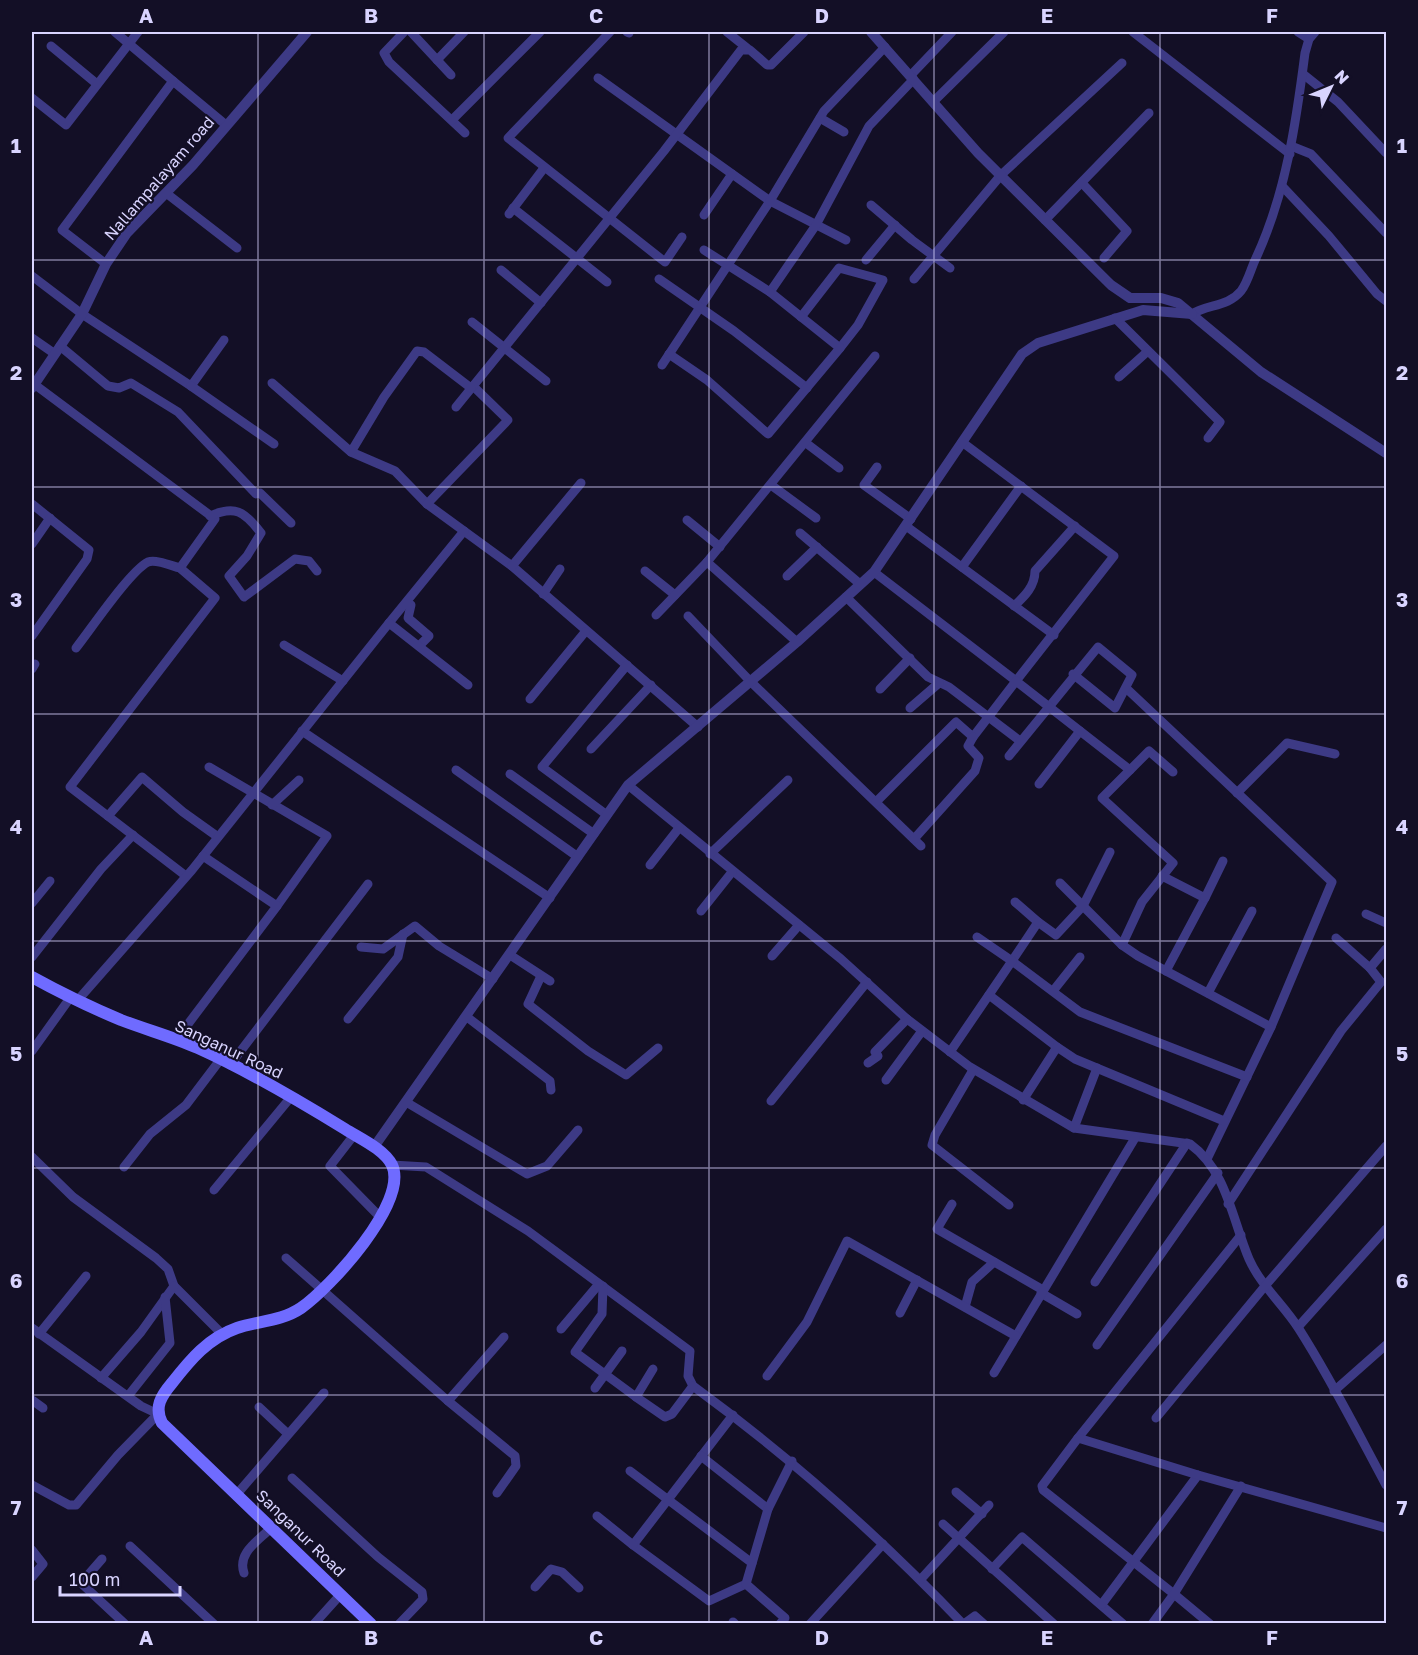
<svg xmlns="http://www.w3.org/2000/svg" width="1418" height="1655" viewBox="0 0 1418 1655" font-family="'Golos Text',sans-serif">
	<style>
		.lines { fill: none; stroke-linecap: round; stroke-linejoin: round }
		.minor { stroke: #3d3a85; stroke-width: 9 }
		.tertiary { stroke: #3d3a85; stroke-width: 10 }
		.secondary { stroke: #6f6bff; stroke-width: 12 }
		.grid { fill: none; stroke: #d9d4ff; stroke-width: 1.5; stroke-opacity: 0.55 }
		.labels { text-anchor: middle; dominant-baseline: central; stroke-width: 4.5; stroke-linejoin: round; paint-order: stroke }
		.street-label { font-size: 16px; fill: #d9d4ff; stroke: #130f26 }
		.neatline { fill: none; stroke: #d9d4ff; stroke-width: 2 }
		.grid-label { font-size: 20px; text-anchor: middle; font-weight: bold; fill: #d9d4ff }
	</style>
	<rect width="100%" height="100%" fill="#130f26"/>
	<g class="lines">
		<g class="minor">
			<polyline points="404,32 384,53 389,62 465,133"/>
			<polyline points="411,32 451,75"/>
			<polyline points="610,32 508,138 665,262 682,237"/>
			<polyline points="627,32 629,33"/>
			<polyline points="727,32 747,48"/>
			<polyline points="1133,32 1290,154"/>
			<polyline points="1298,32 1309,39"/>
			<polyline points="51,46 97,84"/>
			<polyline points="437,60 464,32"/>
			<polyline points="1303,74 1338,102 1386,153"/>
			<polyline points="598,78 770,201 662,365"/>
			<polyline points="173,81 226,125"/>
			<polyline points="32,98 66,125 138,32"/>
			<polyline points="934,101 1004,32"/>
			<polyline points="820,118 844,132"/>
			<polyline points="452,120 540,32"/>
			<polyline points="1291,146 1311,154 1386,233"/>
			<polyline points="1082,183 1127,231 1104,258"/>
			<polyline points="1282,186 1329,236 1377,294 1386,301"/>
			<polyline points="166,193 237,248"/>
			<polyline points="871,205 912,240 950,268"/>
			<polyline points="513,208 607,282"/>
			<polyline points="509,214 544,168"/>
			<polyline points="704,215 732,174"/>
			<polyline points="1045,220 1149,113"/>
			<polyline points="846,240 770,201 824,111 885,47"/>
			<polyline points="866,260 895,225"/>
			<polyline points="106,264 62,230 173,81 115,32"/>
			<polyline points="501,270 541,303"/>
			<polyline points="32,276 82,314 191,386 224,340"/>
			<polyline points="659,279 734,331 807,388"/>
			<polyline points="914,279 1001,175 1122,63"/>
			<polyline points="770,292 816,225 869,126 911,82 913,78 911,75 952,32"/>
			<path d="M1192,314c16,-10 36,-7 49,-23 7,-9 10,-23 15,-33 30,-65 40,-135 49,-205l4,-14 6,-7"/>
			<polyline points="801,317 839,268 883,280 858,325 840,348"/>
			<polyline points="1115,318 1220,422 1208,438"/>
			<polyline points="472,322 546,381"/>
			<polyline points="32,338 55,354"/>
			<polyline points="60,346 108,386 119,388 131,383 178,412 256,494 260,493 291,523"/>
			<polyline points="669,354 707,380 768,434 840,348 770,292 704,250"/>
			<polyline points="1119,377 1148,351"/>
			<polyline points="272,383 351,452 395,471 427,504"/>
			<polyline points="34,384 215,519 180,568 215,598 70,787 186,876"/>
			<polyline points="191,386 274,444"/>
			<polyline points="473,386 508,420 427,504 512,566 698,727"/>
			<polyline points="456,407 664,151 741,50 750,50 767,65 771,65 804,32"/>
			<polyline points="806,443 839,468"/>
			<polyline points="351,452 384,397 417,351 424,352 471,388"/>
			<polyline points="877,467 864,485 911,519"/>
			<polyline points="771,485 816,518"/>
			<polyline points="32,504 89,550 87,559 32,636"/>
			<path d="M210,516c25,-11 34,-5 51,17l-14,23 -18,20 15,21 51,-38 14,2 8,10"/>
			<polyline points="687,520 720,547"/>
			<polyline points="906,526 1054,635"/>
			<polyline points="800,533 860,584"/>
			<polyline points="32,544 50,518"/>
			<polyline points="707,562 875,356"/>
			<polyline points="512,566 581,483"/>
			<polyline points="962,567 1021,486"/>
			<polyline points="645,571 675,595"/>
			<polyline points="874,572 1016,681 1114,556 962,442"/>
			<polyline points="787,576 817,547"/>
			<polyline points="543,594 560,569"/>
			<polyline points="846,597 928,677 949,687 1020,741"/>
			<polyline points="411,605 408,618 429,636 419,646"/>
			<path d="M1014,606c11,-10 21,-20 21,-35l40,-45"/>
			<polyline points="656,615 707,562 797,642"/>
			<polyline points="688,616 750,681 921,846"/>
			<polyline points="389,623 464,531"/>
			<polyline points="284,645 343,681"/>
			<path d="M76,648c15,-19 54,-77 72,-86 8,-3 24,4 32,6"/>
			<polyline points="32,669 35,664"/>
			<polyline points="880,689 910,658"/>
			<polyline points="1127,689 1332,882 1271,1027 1207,1159"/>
			<polyline points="530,699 585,632"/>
			<polyline points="910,708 939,683"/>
			<polyline points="302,731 550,898"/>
			<polyline points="591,749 651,685"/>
			<polyline points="1009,756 1098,647 1132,675 1115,708 1073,674"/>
			<polyline points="209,767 327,836 277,906"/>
			<polyline points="456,770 578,857"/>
			<polyline points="1130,770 1149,751 1173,772"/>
			<polyline points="510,774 594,834"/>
			<polyline points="1039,784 1080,731"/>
			<path d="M628,785l213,174 66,60 63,48 104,61 116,16c37,27 42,75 59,115 12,27 35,46 50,70 32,50 59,104 87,156"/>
			<polyline points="1237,793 1287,743 1335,754"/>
			<polyline points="876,802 956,722 973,737 1016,681 1130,770 1102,798 1173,863 1142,902 1122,945 1138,956 1271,1027"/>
			<polyline points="272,805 299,780"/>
			<polyline points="607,815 542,767 627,665"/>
			<polyline points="108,816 142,777 183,812 218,837"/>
			<polyline points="914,839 975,771 979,758 968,746 973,737"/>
			<polyline points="1110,852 1083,906 1056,935 1038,922 1012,961 1080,1012 1247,1077"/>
			<polyline points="710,854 788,780"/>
			<polyline points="650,865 679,828"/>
			<polyline points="1162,876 1205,898 1166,971"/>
			<polyline points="1060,883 1122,945"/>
			<polyline points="1205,898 1223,861"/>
			<polyline points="1015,902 1038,922"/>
			<polyline points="32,903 50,881"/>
			<polyline points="701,911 732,872"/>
			<polyline points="1366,914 1386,923"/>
			<polyline points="1336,938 1370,968"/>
			<polyline points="361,947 383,949 415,926 439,946 493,979"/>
			<polyline points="510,955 550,981"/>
			<polyline points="772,956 799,925"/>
			<polyline points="32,957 101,869 133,835"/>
			<polyline points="541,976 528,1004 588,1051 626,1075 658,1048"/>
			<polyline points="1053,991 1080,957"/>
			<polyline points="1208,993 1252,911"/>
			<polyline points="989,995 1057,1047"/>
			<polyline points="77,1001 192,870 389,623 468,685"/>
			<polyline points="467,1017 550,1081 551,1090"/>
			<polyline points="348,1019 398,957 403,934"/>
			<polyline points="176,1040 277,906 203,856"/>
			<polyline points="32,1051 70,998"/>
			<polyline points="950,1052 1012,961 977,937"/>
			<polyline points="868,1063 878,1056 875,1052 907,1019"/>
			<polyline points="230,1065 368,884"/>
			<polyline points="973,1070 935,1135 932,1145 1009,1205"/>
			<polyline points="886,1080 922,1031"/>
			<polyline points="1023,1100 1057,1047 1075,1059 1224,1121"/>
			<polyline points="771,1101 867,982"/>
			<polyline points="406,1102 527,1174 547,1166 578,1130"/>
			<polyline points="1074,1128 1097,1068"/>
			<polyline points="354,1135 330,1166 380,1217"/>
			<polyline points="32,1157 73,1197 156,1258 168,1269 174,1286 223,1335"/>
			<path d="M392,1165l34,2 102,64 162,120 -2,25 5,10c97,71 187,151 270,238"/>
			<polyline points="124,1167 150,1134 186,1105 220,1060"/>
			<polyline points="214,1190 291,1097"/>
			<polyline points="952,1204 937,1229 1043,1290"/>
			<polyline points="1228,1204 1341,1031 1381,982 1370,968 1386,949"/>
			<polyline points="286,1258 448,1401 504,1337"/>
			<polyline points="1095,1282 1187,1143"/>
			<polyline points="603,1286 602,1314 575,1352 636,1397 653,1369"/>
			<polyline points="1041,1293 1077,1314"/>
			<polyline points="965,1307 972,1282 994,1262"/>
			<polyline points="900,1313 917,1280"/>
			<polyline points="1298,1327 1386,1229"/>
			<polyline points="32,1328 141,1406 158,1414 118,1455 76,1505 69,1505 32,1485"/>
			<polyline points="561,1329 599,1284"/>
			<polyline points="39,1334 86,1276"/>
			<polyline points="1097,1345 1218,1173"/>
			<polyline points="994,1373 1135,1138"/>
			<polyline points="767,1376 807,1322 847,1241 1016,1336"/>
			<polyline points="101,1378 141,1332 174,1286"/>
			<polyline points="595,1388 622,1351"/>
			<polyline points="1334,1391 1386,1345"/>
			<polyline points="128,1396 170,1343 165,1297"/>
			<polyline points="636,1397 665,1417 672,1414 693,1386"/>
			<polyline points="32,1400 43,1408"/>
			<polyline points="448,1401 515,1456 516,1466 497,1493"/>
			<polyline points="259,1407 288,1434"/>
			<polyline points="733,1415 633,1545 709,1601 746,1584"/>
			<polyline points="1156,1418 1265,1286 1386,1146"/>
			<polyline points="1078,1438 1241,1235"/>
			<polyline points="701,1456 768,1509"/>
			<polyline points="630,1471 752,1563"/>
			<polyline points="292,1478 378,1557 422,1592 423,1599 399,1624"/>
			<polyline points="956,1492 982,1514"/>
			<polyline points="237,1494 324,1393"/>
			<polyline points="597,1516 633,1545"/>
			<polyline points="943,1524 1054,1624"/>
			<polyline points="130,1546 214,1624"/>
			<polyline points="32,1550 43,1564 32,1577"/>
			<polyline points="102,1559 81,1583 125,1624"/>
			<polyline points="992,1569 1022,1537 1123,1624"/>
			<path d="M244,1573c-7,-20 14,-32 27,-45"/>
			<polyline points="921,1579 989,1505"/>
			<polyline points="535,1587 551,1569 562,1572 579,1588"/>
			<polyline points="1102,1604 1198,1475"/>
			<polyline points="733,1622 735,1624"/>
			<polyline points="314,1624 341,1594"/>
			<polyline points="780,1624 785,1618 746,1584 768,1509 792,1461"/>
			<polyline points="810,1624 883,1544"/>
			<polyline points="964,1624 975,1616 984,1624"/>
			<polyline points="1152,1624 1174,1594 1043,1490 1042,1486 1078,1438 1198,1475 1386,1528"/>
			<polyline points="1210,1624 1174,1594 1241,1486"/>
		</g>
		<g class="tertiary">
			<polyline points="871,32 978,153 1111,285 1130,298 1161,298 1178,303 1261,372 1386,453"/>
			<polyline points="32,388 82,314 106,264 127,233 193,165 307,32"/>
			<polyline points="374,1147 628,785 797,642 874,572 1022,354 1038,343 1143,310 1192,314"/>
		</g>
		<path class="secondary" d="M32,977c29,16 58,30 89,43 26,10 52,17 77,28 51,23 100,52 147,81 14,9 39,20 47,36 17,37 -62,123 -91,143 -19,13 -43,13 -64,20 -29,10 -47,32 -65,55 -11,13 -18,24 -10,40l209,201"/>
	</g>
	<path class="grid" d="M258,32v1592M484,32v1592M709,32v1592M934,32v1592M1160,32v1592M32,260h1354M32,487h1354M32,714h1354M32,941h1354M32,1168h1354M32,1395h1354"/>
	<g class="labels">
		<g class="street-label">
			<text transform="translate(159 178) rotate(-49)">Nallampalayam road</text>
			<text transform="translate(229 1049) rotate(25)">Sanganur Road</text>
			<text transform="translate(301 1533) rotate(44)">Sanganur Road</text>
		</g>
	</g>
	<rect width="1418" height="1655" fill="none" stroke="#130f26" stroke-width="66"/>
	<g transform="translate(1331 87) rotate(47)" stroke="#130f26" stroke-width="4.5" paint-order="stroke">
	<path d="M0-4.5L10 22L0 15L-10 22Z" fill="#d9d4ff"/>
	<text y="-9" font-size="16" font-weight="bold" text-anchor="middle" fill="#d9d4ff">N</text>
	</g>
	<path d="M60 1586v9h120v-9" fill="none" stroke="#d9d4ff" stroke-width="3"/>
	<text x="69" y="1586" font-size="18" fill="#d9d4ff" stroke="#130f26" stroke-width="4.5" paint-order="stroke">100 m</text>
	<rect x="33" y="33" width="1352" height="1589" class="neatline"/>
	<g class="grid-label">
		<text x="146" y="23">A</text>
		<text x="371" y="23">B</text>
		<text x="596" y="23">C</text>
		<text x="822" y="23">D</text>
		<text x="1047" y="23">E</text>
		<text x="1272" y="23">F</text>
		<text x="16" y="153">1</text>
		<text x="1402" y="153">1</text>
		<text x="16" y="380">2</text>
		<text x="1402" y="380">2</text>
		<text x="16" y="607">3</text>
		<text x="1402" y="607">3</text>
		<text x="16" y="834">4</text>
		<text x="1402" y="834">4</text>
		<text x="16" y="1061">5</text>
		<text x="1402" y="1061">5</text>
		<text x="16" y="1288">6</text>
		<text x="1402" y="1288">6</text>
		<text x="16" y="1515">7</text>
		<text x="1402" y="1515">7</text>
		<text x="146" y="1645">A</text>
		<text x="371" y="1645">B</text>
		<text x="596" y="1645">C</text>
		<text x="822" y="1645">D</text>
		<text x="1047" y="1645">E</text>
		<text x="1272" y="1645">F</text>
	</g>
</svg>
